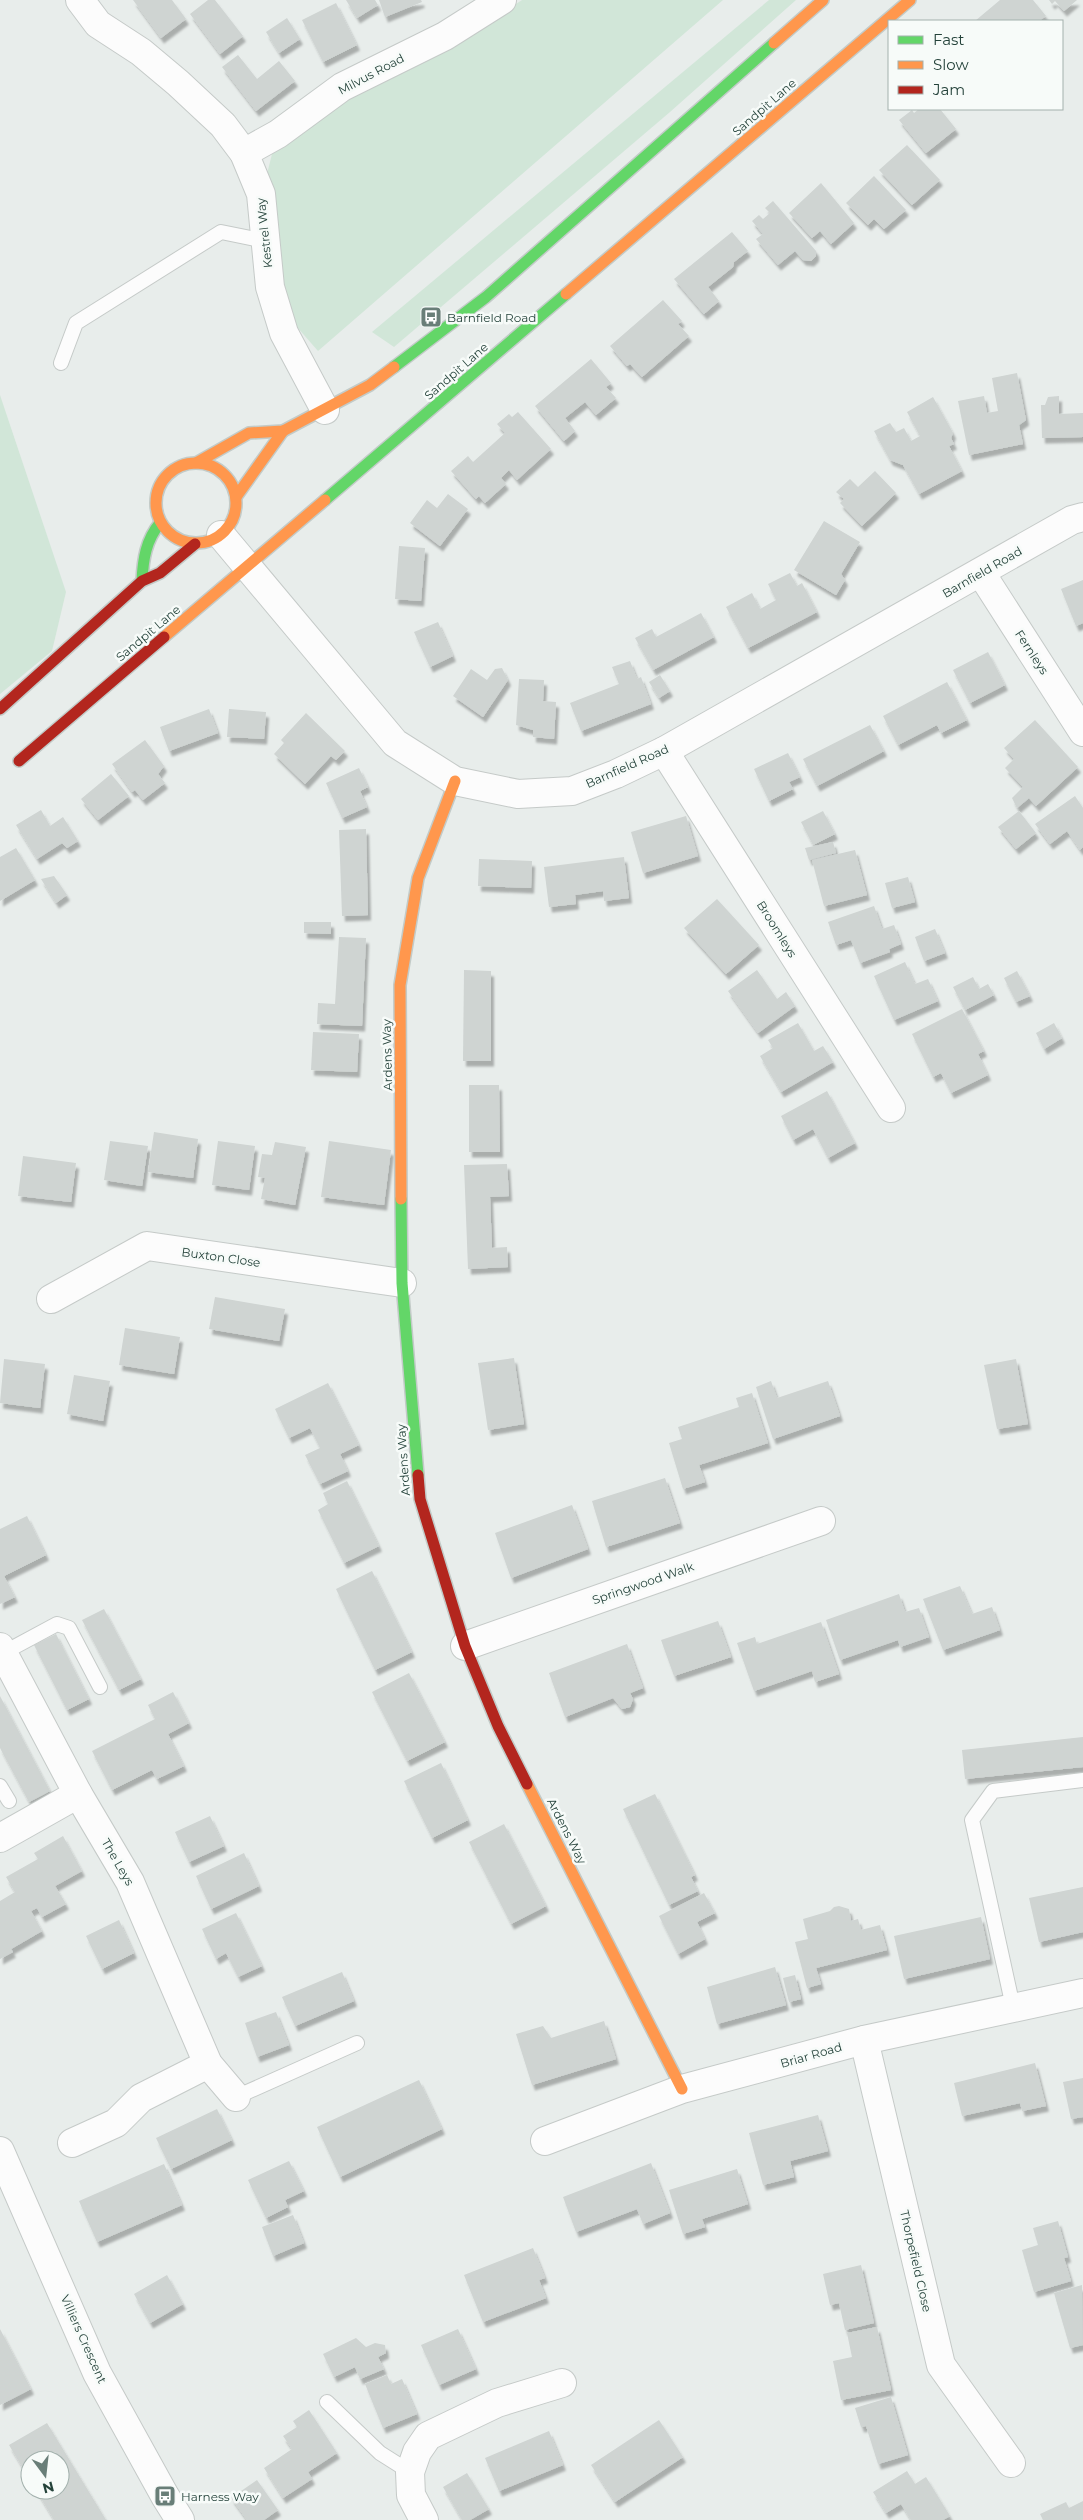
<svg xmlns="http://www.w3.org/2000/svg" width="1083" height="2520" viewBox="0 0 1083 2520" font-family="Montserrat,sans-serif">
	<style>
		.green { fill: #d1e6d8 }
		.building { fill: #cfd4d2; filter: url(#shadow) }
		.lines { fill: none; stroke-linecap: round; stroke-linejoin: round }
		.lane-casing { stroke: #c5cac8; stroke-width: 16 }
		.street-casing { stroke: #c5cac8; stroke-width: 30 }
		.fast-casing { stroke: #c3cbc8; stroke-width: 14 }
		.slow-casing { stroke: #c3cbc8; stroke-width: 14 }
		.jam-casing { stroke: #c3cbc8; stroke-width: 14 }
		.lane { stroke: #fcfcfc; stroke-width: 14 }
		.street { stroke: #fcfcfc; stroke-width: 28 }
		.fast { stroke: #63d668; stroke-width: 11 }
		.slow { stroke: #ff974d; stroke-width: 11 }
		.jam { stroke: #b3261e; stroke-width: 11 }
		.labels { text-anchor: middle; dominant-baseline: central; stroke-width: 5; stroke-linejoin: round; paint-order: stroke }
		.street-label { font-size: 12px; fill: #24423a; stroke: #f7fbf9 }
		.poi-label { font-size: 12px; fill: #24423a; stroke: #f7fbf9; text-anchor: start }
	</style>
	<defs>
		<filter id="shadow"><feDropShadow dx="3" dy="5.5" stdDeviation="1" flood-color="#0004"/></filter>
	</defs>
	<rect width="100%" height="100%" fill="#e8edeb"/>
	<g class="green">
		<polygon points="522,0 723,0 318,351 290,319 278,257 277,214 267,174 272,154 332,107 458,42"/>
		<polygon points="769,0 796,0 670,112 394,347 372,332"/>
		<polygon points="0,395 66,592 52,651 0,694"/>
	</g>
	<g class="building">
		<polygon points="133,0 172,0 186,19 161,38"/>
		<polygon points="208,0 215,0 243,36 220,54 190,14"/>
		<polygon points="346,0 375,0 378,5 357,18"/>
		<polygon points="379,0 421,0 422,2 385,17"/>
		<polygon points="1000,0 1033,0 1046,16 1039,21 975,21"/>
		<polygon points="1049,0 1077,0 1064,11 1055,1 1052,4"/>
		<polygon points="336,3 357,45 323,62 302,20"/>
		<polygon points="287,18 300,39 279,53 266,32"/>
		<polygon points="238,55 257,79 279,61 295,81 256,111 222,67"/>
		<polygon points="919,109 940,109 956,129 926,153 899,120 912,110 914,113"/>
		<polygon points="907,145 940,180 912,205 879,170"/>
		<polygon points="874,176 906,210 884,229 874,219 868,225 846,203"/>
		<polygon points="821,183 854,223 831,244 820,231 812,238 789,213"/>
		<polygon points="773,201 816,251 816,256 811,261 803,260 795,251 778,265 756,239 763,234 752,221 759,215 763,219 770,213 765,208"/>
		<polygon points="732,232 748,251 734,262 733,267 708,287 719,301 704,314 674,279"/>
		<polygon points="663,300 682,321 678,324 689,336 642,377 630,364 627,366 610,346"/>
		<polygon points="591,359 611,383 606,387 616,398 596,415 585,402 565,418 575,431 564,441 535,406"/>
		<polygon points="1017,373 1026,420 1019,425 1023,444 969,455 958,401 984,396 987,413 998,411 992,378"/>
		<polygon points="1059,396 1059,414 1083,413 1083,437 1042,438 1041,405 1045,405 1048,397"/>
		<polygon points="933,397 953,433 951,438 954,444 949,446 962,471 919,494 903,465 890,460 874,431 890,423 896,432 904,428 911,441 920,436 907,412"/>
		<polygon points="518,412 551,449 517,480 509,470 501,478 506,484 485,503 479,496 476,499 451,471 468,456 473,462 505,433 497,424 509,414 512,417"/>
		<polygon points="875,471 896,493 862,526 840,503 844,499 836,492 850,479 858,487"/>
		<polygon points="448,494 468,509 440,546 410,523 427,500 437,508"/>
		<polygon points="824,521 860,542 841,574 845,580 836,595 794,570"/>
		<polygon points="399,546 425,548 421,601 395,599"/>
		<polygon points="790,573 797,586 802,583 817,612 748,648 726,607 752,593 760,609 776,600 768,584"/>
		<polygon points="1083,580 1083,623 1076,626 1061,589"/>
		<polygon points="701,613 714,637 653,670 635,638 652,629 656,637"/>
		<polygon points="438,622 453,656 430,667 414,632"/>
		<polygon points="988,652 1005,685 970,703 953,670"/>
		<polygon points="630,661 637,679 641,677 651,704 581,731 570,703 619,684 612,667"/>
		<polygon points="502,668 508,680 483,717 453,696 471,669 487,680 495,669"/>
		<polygon points="660,675 670,691 659,698 649,682"/>
		<polygon points="519,679 544,680 543,701 556,702 554,739 533,737 533,730 516,725"/>
		<polygon points="947,682 967,720 941,733 937,725 898,745 883,716"/>
		<polygon points="209,709 218,733 169,751 160,727"/>
		<polygon points="229,709 266,712 264,739 227,737"/>
		<polygon points="306,713 345,751 336,760 331,756 305,784 274,754 284,743 281,740"/>
		<polygon points="1035,720 1078,767 1036,806 1029,798 1017,808 1012,798 1023,787 1005,768 1014,759 1004,748"/>
		<polygon points="870,725 884,751 817,786 803,759"/>
		<polygon points="145,740 164,766 158,774 165,783 143,800 135,790 132,792 112,764"/>
		<polygon points="788,753 800,777 789,782 793,789 769,801 754,769"/>
		<polygon points="359,768 368,787 360,791 367,807 342,818 326,783"/>
		<polygon points="111,774 129,796 98,820 81,799"/>
		<polygon points="1075,796 1083,808 1083,847 1080,850 1067,831 1050,844 1035,824"/>
		<polygon points="41,810 50,826 63,817 78,841 67,848 62,843 37,859 16,825"/>
		<polygon points="823,811 835,834 813,845 801,822"/>
		<polygon points="1019,811 1036,833 1016,849 998,827"/>
		<polygon points="686,816 698,856 643,873 631,832"/>
		<polygon points="366,829 368,915 342,916 339,830"/>
		<polygon points="833,842 836,853 809,860 805,848"/>
		<polygon points="16,848 35,880 0,901 0,857"/>
		<polygon points="855,850 867,895 824,906 812,860"/>
		<polygon points="624,857 629,898 604,901 603,891 575,895 576,904 549,907 544,867"/>
		<polygon points="479,859 532,861 531,888 478,886"/>
		<polygon points="54,876 67,895 56,903 41,879"/>
		<polygon points="908,877 915,902 892,908 885,883"/>
		<polygon points="717,899 759,945 726,974 684,928"/>
		<polygon points="874,906 882,929 894,925 901,944 889,949 890,952 860,963 851,940 836,945 828,922"/>
		<polygon points="304,922 331,922 331,934 304,933"/>
		<polygon points="935,929 945,953 924,961 915,937"/>
		<polygon points="339,937 366,938 362,1026 317,1024 318,1003 335,1004"/>
		<polygon points="905,962 915,984 928,979 938,1001 894,1020 874,976"/>
		<polygon points="464,970 491,971 491,1061 463,1061"/>
		<polygon points="757,970 777,999 786,992 795,1006 758,1033 728,991"/>
		<polygon points="1017,971 1030,996 1016,1002 1004,978"/>
		<polygon points="973,977 979,989 988,984 994,995 965,1010 953,987"/>
		<polygon points="962,1009 984,1051 978,1054 988,1075 951,1093 941,1073 933,1077 912,1034"/>
		<polygon points="798,1023 814,1051 823,1046 833,1062 781,1092 760,1056 773,1048 768,1040"/>
		<polygon points="1054,1023 1062,1038 1044,1049 1036,1033"/>
		<polygon points="313,1032 359,1034 357,1072 311,1070"/>
		<polygon points="469,1085 499,1085 500,1152 469,1152"/>
		<polygon points="827,1091 855,1143 828,1158 813,1129 793,1140 781,1116"/>
		<polygon points="154,1132 198,1139 193,1178 148,1172"/>
		<polygon points="110,1141 148,1146 142,1186 104,1180"/>
		<polygon points="218,1141 255,1146 249,1190 212,1185"/>
		<polygon points="329,1141 391,1150 384,1205 321,1197"/>
		<polygon points="275,1142 306,1147 295,1205 261,1199 265,1178 258,1177 262,1154 272,1155"/>
		<polygon points="23,1156 76,1163 71,1202 18,1196"/>
		<polygon points="507,1164 509,1196 490,1197 492,1248 507,1247 508,1267 468,1269 464,1165"/>
		<polygon points="215,1297 285,1309 279,1341 209,1329"/>
		<polygon points="125,1328 180,1337 174,1374 119,1365"/>
		<polygon points="514,1358 524,1424 488,1430 478,1363"/>
		<polygon points="4,1359 45,1364 40,1408 0,1403"/>
		<polygon points="1016,1359 1028,1424 997,1429 984,1365"/>
		<polygon points="74,1375 110,1381 103,1421 67,1414"/>
		<polygon points="771,1381 777,1398 828,1381 840,1416 773,1439 756,1387"/>
		<polygon points="328,1383 359,1445 340,1454 348,1471 320,1484 305,1455 320,1448 310,1428 289,1438 275,1409"/>
		<polygon points="752,1393 768,1443 699,1465 705,1482 683,1489 669,1443 682,1439 678,1427 739,1407 736,1398"/>
		<polygon points="665,1478 680,1523 606,1547 592,1501"/>
		<polygon points="347,1481 379,1546 344,1563 318,1510 328,1504 323,1493"/>
		<polygon points="572,1505 588,1549 511,1578 495,1533"/>
		<polygon points="27,1516 46,1555 4,1576 15,1597 0,1604 0,1529"/>
		<polygon points="372,1571 412,1652 375,1670 336,1589"/>
		<polygon points="960,1586 972,1614 992,1607 1000,1630 943,1650 923,1599"/>
		<polygon points="899,1594 905,1612 919,1608 929,1637 900,1647 898,1640 840,1660 826,1620"/>
		<polygon points="104,1609 141,1679 119,1690 82,1620"/>
		<polygon points="718,1621 731,1657 674,1676 661,1640"/>
		<polygon points="821,1622 839,1674 815,1682 812,1671 754,1691 737,1643 755,1637 757,1644"/>
		<polygon points="56,1634 89,1699 67,1710 34,1645"/>
		<polygon points="627,1644 643,1688 630,1693 633,1699 630,1707 622,1709 613,1698 565,1717 549,1673"/>
		<polygon points="409,1673 445,1742 407,1761 372,1692"/>
		<polygon points="173,1692 189,1723 168,1734 184,1766 157,1779 152,1770 112,1790 92,1751 155,1719 148,1705"/>
		<polygon points="0,1696 50,1791 29,1802 0,1748"/>
		<polygon points="1083,1737 1083,1767 965,1779 962,1750"/>
		<polygon points="441,1763 468,1820 432,1838 404,1781"/>
		<polygon points="655,1794 695,1875 691,1877 698,1891 669,1905 623,1809"/>
		<polygon points="210,1816 224,1846 189,1862 175,1832"/>
		<polygon points="504,1824 546,1906 511,1924 469,1842"/>
		<polygon points="63,1836 82,1871 55,1886 66,1904 42,1917 37,1908 31,1911 42,1931 11,1949 13,1952 0,1959 0,1901 15,1892 6,1877 38,1859 34,1853"/>
		<polygon points="244,1853 259,1886 211,1909 196,1876"/>
		<polygon points="1083,1887 1083,1932 1039,1942 1029,1898"/>
		<polygon points="704,1893 715,1913 697,1922 705,1939 678,1954 659,1916"/>
		<polygon points="839,1906 849,1909 851,1921 858,1919 861,1930 880,1925 887,1950 816,1968 821,1984 807,1988 795,1942 808,1939 803,1919 830,1911 834,1907"/>
		<polygon points="236,1913 262,1966 238,1977 226,1953 216,1959 202,1929"/>
		<polygon points="981,1917 990,1959 904,1979 894,1936"/>
		<polygon points="119,1920 134,1953 102,1969 86,1936"/>
		<polygon points="775,1967 786,2005 717,2024 707,1987"/>
		<polygon points="342,1972 354,2001 295,2026 282,1997"/>
		<polygon points="795,1975 801,1999 789,2002 783,1978"/>
		<polygon points="276,2012 289,2045 257,2057 245,2023"/>
		<polygon points="604,2021 616,2059 532,2085 516,2034 543,2026 551,2038"/>
		<polygon points="1035,2063 1046,2106 1022,2111 1020,2103 962,2116 954,2083"/>
		<polygon points="1083,2078 1083,2117 1071,2119 1063,2082"/>
		<polygon points="419,2080 442,2129 340,2177 317,2127"/>
		<polygon points="217,2109 232,2140 171,2169 156,2138"/>
		<polygon points="818,2115 828,2151 790,2161 794,2177 763,2185 749,2133"/>
		<polygon points="289,2161 304,2191 285,2200 288,2207 266,2218 248,2180"/>
		<polygon points="651,2163 670,2213 643,2224 637,2209 576,2232 563,2197"/>
		<polygon points="164,2164 182,2205 97,2242 79,2201"/>
		<polygon points="737,2169 748,2204 702,2219 705,2227 683,2234 669,2190"/>
		<polygon points="293,2215 304,2243 273,2256 262,2227"/>
		<polygon points="1058,2221 1068,2257 1064,2258 1071,2281 1034,2292 1022,2250 1038,2245 1033,2228"/>
		<polygon points="533,2248 545,2278 539,2280 546,2298 483,2322 464,2275"/>
		<polygon points="861,2265 874,2323 845,2330 839,2303 830,2305 823,2274"/>
		<polygon points="167,2275 183,2304 150,2323 134,2294"/>
		<polygon points="1082,2285 1083,2345 1070,2348 1054,2293"/>
		<polygon points="877,2327 891,2390 841,2400 833,2361 852,2357 847,2333"/>
		<polygon points="0,2329 31,2389 0,2405"/>
		<polygon points="458,2329 476,2369 439,2385 421,2345"/>
		<polygon points="356,2338 366,2347 375,2343 385,2345 386,2353 378,2357 384,2369 360,2379 355,2367 334,2377 323,2354"/>
		<polygon points="387,2375 391,2384 402,2379 417,2414 383,2428 365,2384"/>
		<polygon points="891,2397 908,2455 878,2464 866,2426 861,2427 855,2408"/>
		<polygon points="309,2410 337,2453 308,2472 312,2479 283,2498 264,2468 292,2449 283,2436 297,2427 293,2421"/>
		<polygon points="659,2420 683,2457 615,2502 591,2465"/>
		<polygon points="47,2423 106,2520 54,2520 36,2490 60,2490 60,2460 30,2460 30,2480 9,2445"/>
		<polygon points="549,2431 563,2465 499,2491 485,2458"/>
		<polygon points="907,2471 915,2484 926,2477 950,2516 943,2520 911,2520 901,2504 886,2513 873,2492"/>
		<polygon points="467,2473 489,2509 470,2520 462,2520 443,2487"/>
		<polygon points="257,2480 278,2510 264,2520 247,2520 231,2498"/>
		<polygon points="1083,2501 1083,2520 1043,2520 1040,2514 1066,2502 1069,2508"/>
	</g>
	<g class="lines">
		<g class="lane-casing">
			<g id="lane">
				<polyline points="61,363 76,323 221,232 265,241"/>
				<polyline points="3,1653 57,1624 69,1628 100,1687"/>
				<polyline points="0,1786 9,1801"/>
				<polyline points="1013,2007 972,1820 993,1791 1083,1780"/>
				<polyline points="236,2097 357,2043"/>
				<polyline points="327,2402 380,2453 410,2472"/>
			</g>
		</g>
		<g class="street-casing">
			<g id="street">
				<polyline points="80,0 98,24 141,52 178,83 223,125 244,153 261,194 270,287 284,333 325,410"/>
				<polyline points="244,153 278,134 342,87 445,36 502,0"/>
				<polyline points="221,535 395,743 455,781 518,794 572,791 616,774 664,751 1072,520 1083,517"/>
				<polyline points="981,573 1083,732"/>
				<polyline points="664,751 891,1108"/>
				<polyline points="51,1299 147,1246 402,1283"/>
				<polyline points="465,1646 821,1521"/>
				<polyline points="0,1647 78,1794 130,1882 208,2064 236,2097"/>
				<polyline points="0,1838 78,1794"/>
				<polyline points="864,2040 941,2365 1011,2463"/>
				<polyline points="545,2141 682,2089 864,2040 1083,1993"/>
				<polyline points="72,2143 116,2123 141,2098 208,2064"/>
				<polyline points="0,2151 97,2373 165,2496 180,2520"/>
				<polyline points="424,2520 411,2495 410,2472 417,2452 428,2436 497,2403 562,2383"/>
			</g>
		</g>
		<g class="fast-casing">
			<g id="fast">
				<polyline points="394,367 486,297 774,43"/>
				<polyline points="325,500 566,294"/>
				<path d="M142,581c1,-22 4,-41 18,-58"/>
				<polyline points="401,1199 402,1283 418,1475"/>
			</g>
		</g>
		<g class="slow-casing">
			<g id="slow">
				<polyline points="774,43 823,0"/>
				<polyline points="566,294 910,0"/>
				<polyline points="196,463 249,433 283,431 370,385 394,367"/>
				<circle cx="196" cy="503" r="40"/>
				<polyline points="236,497 283,431"/>
				<polyline points="164,637 325,500"/>
				<polyline points="401,1199 400,985 418,878 455,781"/>
				<polyline points="527,1784 682,2089"/>
			</g>
		</g>
		<g class="jam-casing">
			<g id="jam">
				<polyline points="0,709 142,581 160,573 195,544"/>
				<polyline points="19,761 164,637"/>
				<polyline points="418,1475 420,1499 465,1646 498,1726 527,1784"/>
			</g>
		</g>
		<use href="#lane" class="lane"/>
		<use href="#street" class="street"/>
		<use href="#fast" class="fast"/>
		<use href="#slow" class="slow"/>
		<use href="#jam" class="jam"/>
	</g>
	<defs>
		<g id="bus-square" transform="scale(1.125)"><rect x="-9" y="-9" width="18" height="18" rx="4" fill="#697e78" stroke="#f7fbf9"/><path d="M-5-6H5V4H4V6H2V4H-2V6H-4V4H-5ZM-3.5-4V0h7V-4ZM-3.5 1.2v1.5H-2V1.2ZM2 1.2v1.5H3.5V1.2Z" fill="#fff"/></g>
	</defs>
	<g fill-rule="evenodd">
		<use href="#bus-square" x="431" y="317"/>
		<use href="#bus-square" x="165" y="2496"/>
	</g>
	<g class="labels">
		<g class="street-label">
			<text transform="translate(371 74) rotate(-28)">Milvus Road</text>
			<text transform="translate(764 107) rotate(-41)">Sandpit Lane</text>
			<text transform="translate(264 233) rotate(-96)">Kestrel Way</text>
			<text transform="translate(456 371) rotate(-41)">Sandpit Lane</text>
			<text transform="translate(982 572) rotate(-30)">Barnfield Road</text>
			<text transform="translate(148 633) rotate(-40)">Sandpit Lane</text>
			<text transform="translate(1032 652) rotate(57)">Fernleys</text>
			<text transform="translate(627 766) rotate(-24)">Barnfield Road</text>
			<text transform="translate(777 929) rotate(58)">Broomleys</text>
			<text transform="translate(387 1055) rotate(-91)">Ardens Way</text>
			<text transform="translate(221 1257) rotate(8)">Buxton Close</text>
			<text transform="translate(403 1460) rotate(-94)">Ardens Way</text>
			<text transform="translate(643 1583) rotate(-19)">Springwood Walk</text>
			<text transform="translate(567 1831) rotate(63)">Ardens Way</text>
			<text transform="translate(118 1862) rotate(60)">The Leys</text>
			<text transform="translate(811 2055) rotate(-16)">Briar Road</text>
			<text transform="translate(916 2261) rotate(77)">Thorpefield Close</text>
			<text transform="translate(84 2339) rotate(66)">Villiers Crescent</text>
		</g>
		<g class="poi-label">
			<text x="447" y="317">Barnfield Road</text>
			<text x="181" y="2496">Harness Way</text>
		</g>
	</g>
	<rect x="888" y="20" width="175" height="90" fill="#f7fbf9" stroke="#a3b1ad"/>
	<rect x="898" y="36" width="25" height="8" fill="#63d668" stroke="#a3b1ad"/>
	<text x="933" y="45" font-size="15" fill="#24423a">Fast</text>
	<rect x="898" y="61" width="25" height="8" fill="#ff974d" stroke="#a3b1ad"/>
	<text x="933" y="70" font-size="15" fill="#24423a">Slow</text>
	<rect x="898" y="86" width="25" height="8" fill="#b3261e" stroke="#a3b1ad"/>
	<text x="933" y="95" font-size="15" fill="#24423a">Jam</text>
	<g transform="translate(45 2475) rotate(165)"><circle r="24" fill="#f7fbf9" stroke="#a3b1ad"/>
	<path d="M0-4L9 19L0 12L-9 19Z" fill="#697e78"/>
	<text y="-8" font-size="14" font-weight="bold" text-anchor="middle" fill="#24423a">N</text>
	</g>
</svg>
